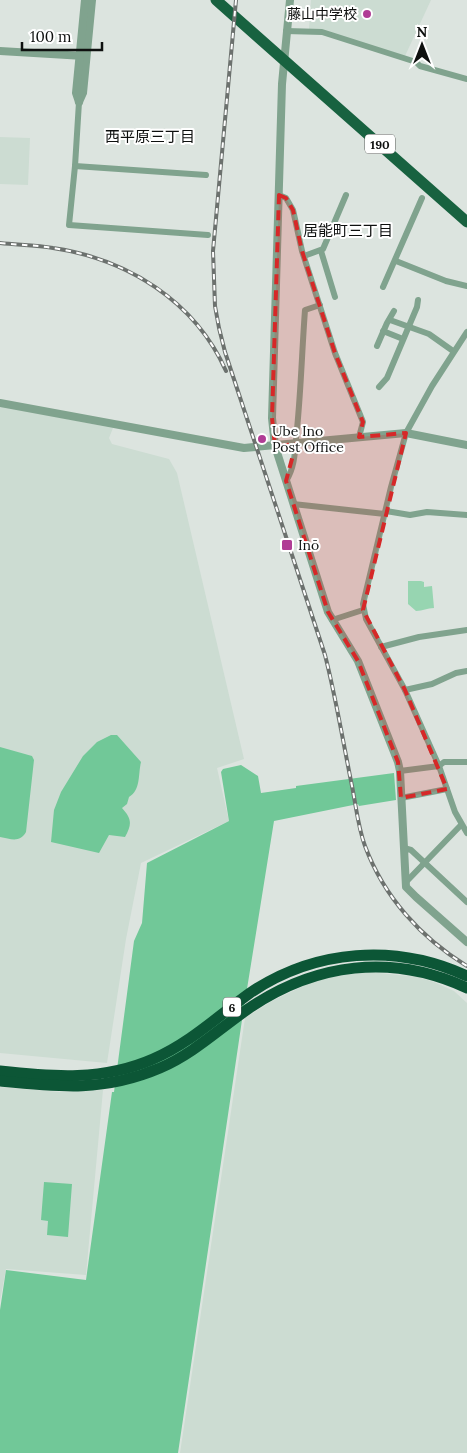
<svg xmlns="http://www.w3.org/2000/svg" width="467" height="1453" viewBox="0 0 467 1453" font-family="Lora,'Noto Sans JP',serif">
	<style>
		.built { fill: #ccdcd2 }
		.green { fill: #97d5b1 }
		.water { fill: #71c898 }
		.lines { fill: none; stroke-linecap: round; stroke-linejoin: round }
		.minor { stroke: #80a38e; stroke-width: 6 }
		.tertiary { stroke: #80a38e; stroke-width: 8 }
		.trunk { stroke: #186240; stroke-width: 11 }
		.motorway { stroke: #0c5636; stroke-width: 11 }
		.rail-casing { stroke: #6c716e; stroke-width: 4 }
		.rail { stroke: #fff; stroke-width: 2; stroke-dasharray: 5.5; stroke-linecap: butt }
		.marked { fill: #d62828; fill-opacity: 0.2; stroke: #d62828; stroke-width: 4; stroke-dasharray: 10 6; stroke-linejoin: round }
		.poi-dot { fill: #b03c95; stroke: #fff; stroke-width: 2 }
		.labels { text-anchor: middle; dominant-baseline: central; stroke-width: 4; stroke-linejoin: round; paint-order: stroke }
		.shield { fill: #fff; stroke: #565857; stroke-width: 1 }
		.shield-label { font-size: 12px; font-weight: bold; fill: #0e100f }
		.poi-label { font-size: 14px; fill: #0e100f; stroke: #fff; text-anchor: start }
		.neighbourhood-label { font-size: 15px; fill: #0e100f; stroke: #fff }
	</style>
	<rect width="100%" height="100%" fill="#dce4df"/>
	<g class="built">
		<polygon points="311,0 431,0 405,56 309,29"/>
		<polygon points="0,137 30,138 28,185 0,184"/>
		<polygon points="0,406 113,428 109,438 112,444 169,459 177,473 244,759 217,768 229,821 141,863 126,939 107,1063 0,1053"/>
		<polygon points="369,972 418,977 434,982 454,991 467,1003 467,1453 180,1453 245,1018 272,1001 314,981 347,974"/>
		<polygon points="0,1087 60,1092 103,1090 86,1275 6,1269 0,1301"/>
	</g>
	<path class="green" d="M408,581h13l3,1v5l8,-1 2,22c-7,0 -11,3 -18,3l-8,-7z"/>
	<g class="water">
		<path d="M111,735h6l24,27c-3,12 0,28 -12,35l-2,7 -5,4c10,11 10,16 3,29l-16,-2 -10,18 -48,-11 3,-32 7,-18 22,-36 14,-14z"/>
		<path d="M0,747l32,9 2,4 -8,72c-6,11 -15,7 -26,5z"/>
		<polygon points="241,765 258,776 261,793 296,788 296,786 394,773 396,800 359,806 358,804 274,821 242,1020 178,1453 0,1453 0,1310 6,1270 86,1280 112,1092 114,1092 134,941 142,923 147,863 229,821 221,772 223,769"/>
		<polygon points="44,1182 72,1184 68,1237 47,1235 48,1221 41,1220"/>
	</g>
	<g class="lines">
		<g class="minor">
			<polyline points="286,31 322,32 416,62 420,66 467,79"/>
			<polyline points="79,102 75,166 69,225 208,235"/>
			<polyline points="75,166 206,175"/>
			<polyline points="279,195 286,198 293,210 302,251 335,353 363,422 359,437"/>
			<polyline points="321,251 335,297"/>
			<polyline points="304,256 323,249 346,195"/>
			<polyline points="396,261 446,281 467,286"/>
			<polyline points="383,287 422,198"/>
			<polyline points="390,320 429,334 453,351"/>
			<polyline points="383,331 403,339"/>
			<polyline points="467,332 432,386 406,433 391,487 363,604 366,619 405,690 439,766 455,812 467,833"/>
			<polyline points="377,346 387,323 394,311"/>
			<polyline points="379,387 387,378 417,307 418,300"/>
			<path d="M286,481c10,-15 9,-35 11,-52 4,-40 5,-79 8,-119l15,-5"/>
			<polyline points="293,504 385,514"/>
			<polyline points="386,511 410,515 427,512 467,515"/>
			<polyline points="332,620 363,610"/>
			<polyline points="381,647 419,637 467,630"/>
			<polyline points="405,690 432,684 456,673 467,671"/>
			<polyline points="400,771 439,766 444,762 467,762"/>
			<polyline points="401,798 447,789"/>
			<polyline points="404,848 411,850 467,902"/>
			<polyline points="406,882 461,825"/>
		</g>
		<g class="tertiary">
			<polyline points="290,0 282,84 272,418 275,446 328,612 358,661 398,762 400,771 406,887 416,897 467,942"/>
			<polyline points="0,51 84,56"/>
			<polyline points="79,102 83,93 92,0"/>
			<polyline points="79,102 76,93 85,0"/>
			<polyline points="0,403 244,448 406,433 467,445"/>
		</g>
		<polyline class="trunk" points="216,0 467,222"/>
		<g class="motorway">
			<path d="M0,1071c53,6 103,10 153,-12 37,-16 65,-43 97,-66 65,-44 146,-50 217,-17"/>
			<path d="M0,1081c59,6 104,11 160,-13 33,-14 59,-39 88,-59 67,-46 144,-56 219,-21"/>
		</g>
		<g class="rail-casing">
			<g id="rail">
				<path d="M236,0l-23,251 2,55 4,22 6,24 100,303c11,43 18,87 27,131 4,20 6,41 13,60 19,51 56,92 102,120"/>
				<path d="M0,243c18,2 36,2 53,5 74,11 142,53 173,123"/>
			</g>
		</g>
		<use href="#rail" class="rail"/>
	</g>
	<path class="marked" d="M279,195l7,3 7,12 9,41 33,102 28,69 -4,15 47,-4 -43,177 42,80 42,99 -46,9 -3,-36 -40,-101 -30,-49 -42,-131 10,-37 -21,2 -3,-28z"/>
	<g class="poi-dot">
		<circle cx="367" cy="14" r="5"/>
		<circle cx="262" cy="439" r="5"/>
		<rect x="281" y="539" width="12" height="12" rx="2.5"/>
	</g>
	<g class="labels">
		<g class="shield">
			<rect x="365" y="134.5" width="30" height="19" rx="4"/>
			<rect x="223" y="997.5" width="18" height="19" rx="4"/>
		</g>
		<g class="shield-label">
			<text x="380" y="144">190</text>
			<text x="232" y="1007">6</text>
		</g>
		<g class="poi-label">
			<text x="357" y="14" text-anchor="end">藤山中学校</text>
			<text x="272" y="431">Ube Ino<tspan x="272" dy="16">Post Office</tspan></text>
			<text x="298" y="545">Inō</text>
		</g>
		<g class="neighbourhood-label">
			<text x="150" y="136">西平原三丁目</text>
			<text x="348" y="230">居能町三丁目</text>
		</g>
	</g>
	<g transform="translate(422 45)" stroke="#ffffff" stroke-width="4" paint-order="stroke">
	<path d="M0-4L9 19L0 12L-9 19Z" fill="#0e100f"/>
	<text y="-8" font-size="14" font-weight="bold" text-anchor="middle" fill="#0e100f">N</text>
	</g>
	<path d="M22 42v8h80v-8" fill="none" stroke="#0e100f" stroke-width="2.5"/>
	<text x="30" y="42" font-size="15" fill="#0e100f" stroke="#ffffff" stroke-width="4" paint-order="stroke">100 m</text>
</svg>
